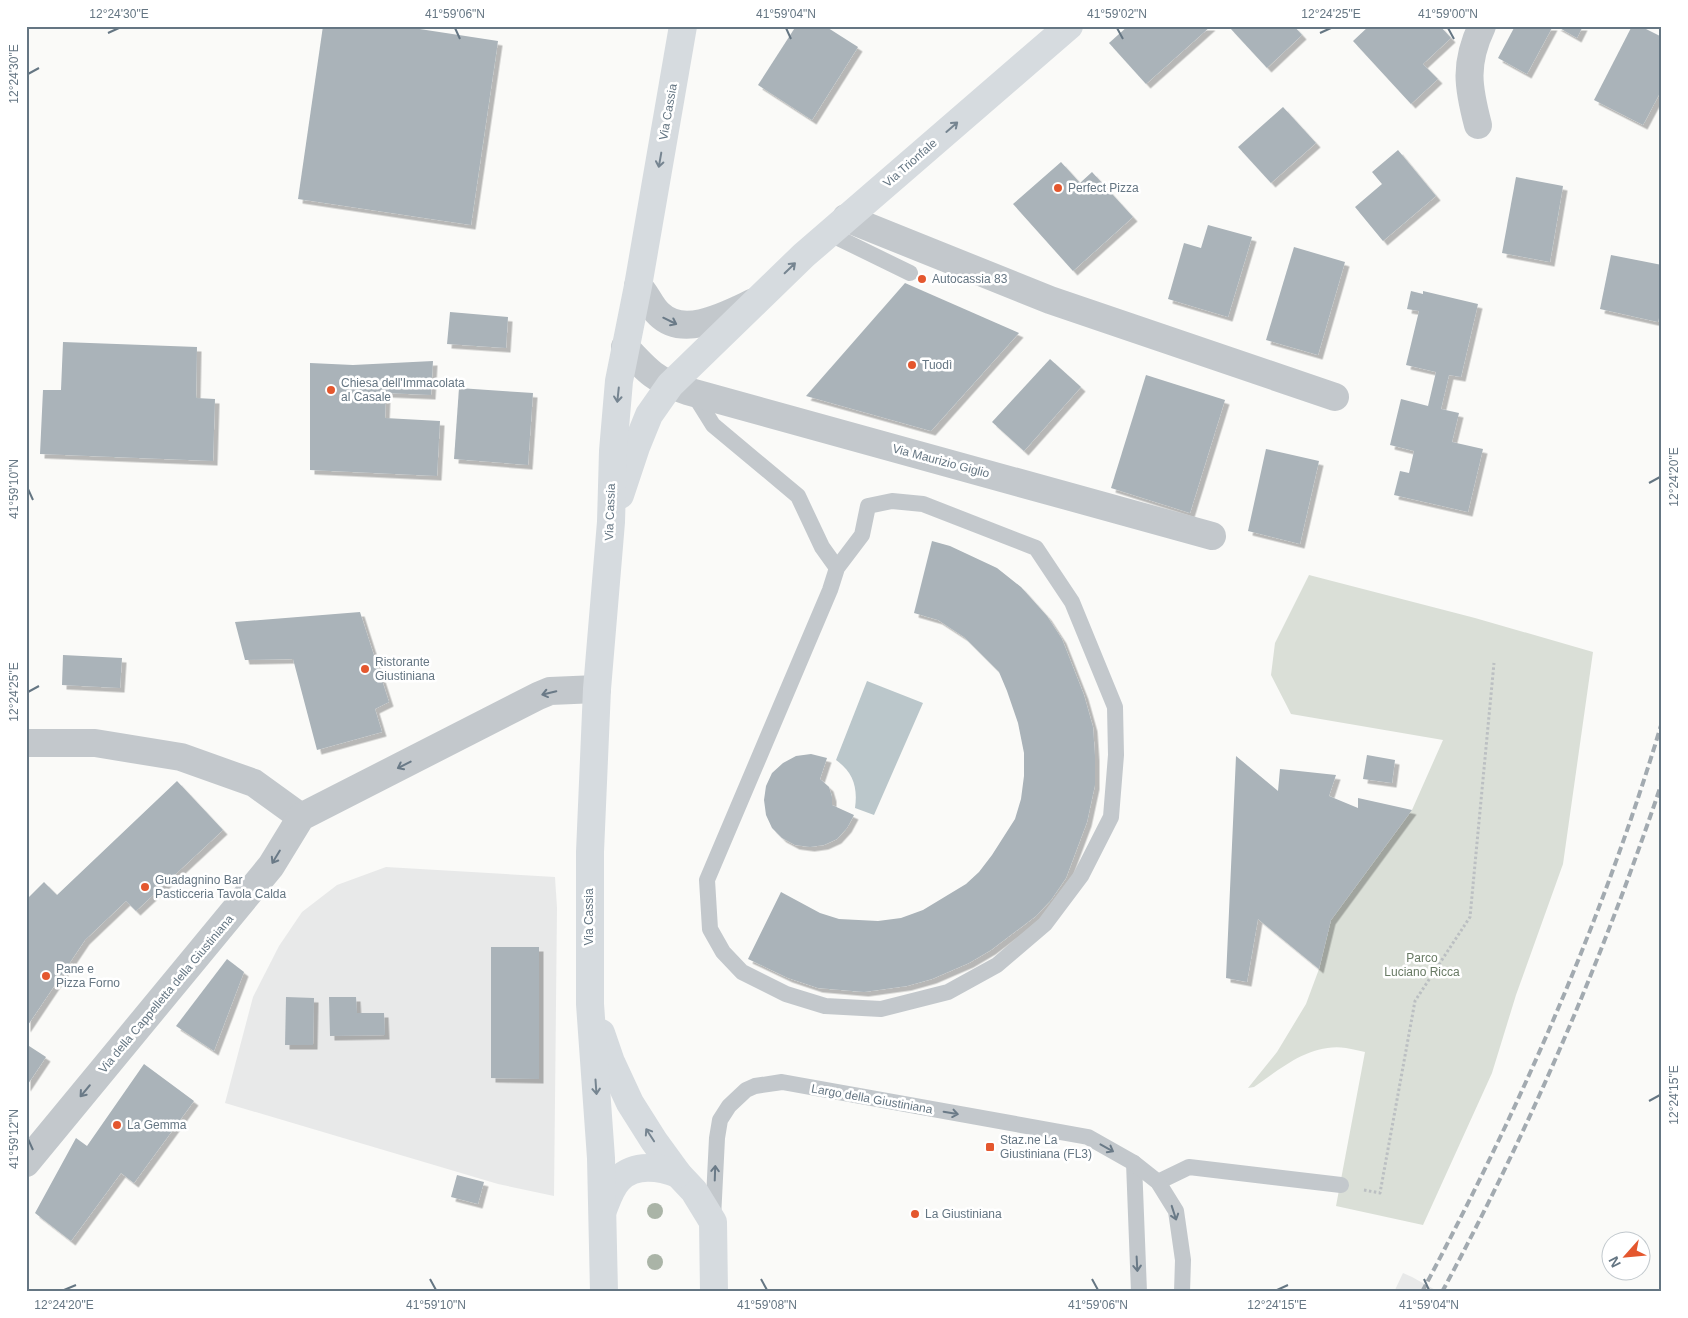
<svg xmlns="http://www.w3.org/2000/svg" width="1688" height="1318" viewBox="0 0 1688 1318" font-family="Helvetica,sans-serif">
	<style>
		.built { fill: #e8e9e9 }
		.green { fill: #dadfd7 }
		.water { fill: #bbc7cb }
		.building { fill: #aab3b9; filter: url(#shadow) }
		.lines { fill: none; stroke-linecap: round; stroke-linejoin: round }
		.path { stroke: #bbbfc2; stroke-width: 3; stroke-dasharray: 2.5 2.5; stroke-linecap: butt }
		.service { stroke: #c3c8cc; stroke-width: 16 }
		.minor { stroke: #c3c8cc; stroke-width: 28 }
		.tertiary { stroke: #c3c8cc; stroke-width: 28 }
		.primary { stroke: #d6dbdf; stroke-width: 28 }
		.rail { stroke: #a2aab0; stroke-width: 4; stroke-dasharray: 8 4; stroke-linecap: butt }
		.tree { fill: #aab4a7 }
		.oneway { stroke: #768591 }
		.oneway2 { stroke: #6a7a87 }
		.ticks { fill: none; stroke: #657683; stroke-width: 2 }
		.poi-dot { fill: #e4572e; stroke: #fff; stroke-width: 2 }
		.labels { text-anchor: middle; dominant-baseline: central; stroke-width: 5; stroke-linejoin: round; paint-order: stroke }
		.street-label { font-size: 12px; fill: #657683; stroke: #fff }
		.poi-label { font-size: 12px; fill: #657683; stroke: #fff; text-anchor: start }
		.park-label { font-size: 12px; fill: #687a64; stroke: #fff }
		.neatline { fill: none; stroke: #657683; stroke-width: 2 }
		.ticks-label { font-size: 12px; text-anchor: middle; fill: #657683 }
	</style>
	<defs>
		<filter id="shadow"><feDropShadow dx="4.5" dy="4.5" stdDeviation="0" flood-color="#0004"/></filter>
	</defs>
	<rect width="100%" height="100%" fill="#fafaf8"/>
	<g class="built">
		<polygon points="386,867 555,877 557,908 554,1196 498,1184 225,1103 253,997 279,946 302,912 337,885"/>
		<polygon points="1403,1273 1412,1277 1439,1292 1394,1292"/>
	</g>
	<path class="green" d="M1309,575l166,43 118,34 -30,212 -47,131 -24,78 -69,152 -87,-19 29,-154c-6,-1 -12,-3 -19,-4 -36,-5 -64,20 -92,39l-6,1 29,-36 29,-48 13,-35 12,-49 81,-110 31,-70 -152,-26 -20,-39 4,-32z"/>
	<path class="water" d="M867,681l56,22 -49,112 -19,-7c3,-21 -2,-36 -19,-48z"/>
	<g class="building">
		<polygon points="323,26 400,26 498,41 471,225 298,199"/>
		<polygon points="796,26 825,26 858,47 812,120 758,85"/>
		<polygon points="1128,26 1211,26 1146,84 1109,43"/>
		<polygon points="1232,26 1294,26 1302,35 1267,68 1230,28"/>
		<polygon points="1369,26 1440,26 1451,38 1423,64 1438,79 1411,104 1353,41"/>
		<polygon points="1515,26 1553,26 1527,74 1498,58"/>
		<polygon points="1556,26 1583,26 1577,38"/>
		<polygon points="1632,26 1640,26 1662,37 1662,89 1643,125 1594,100"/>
		<polygon points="1283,107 1316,143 1271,183 1238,147"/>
		<polygon points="1398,150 1436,196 1383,241 1355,207 1382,184 1372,172"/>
		<polygon points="1061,162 1080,183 1092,172 1133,217 1073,271 1013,204"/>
		<polygon points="1516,177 1563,186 1550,262 1502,253"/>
		<polygon points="1208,225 1252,237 1228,317 1168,299 1184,243 1201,248"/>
		<polygon points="1294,247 1345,262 1318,355 1266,340"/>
		<polygon points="1611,255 1662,265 1662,306 1658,322 1600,309"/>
		<polygon points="905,283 1019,333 931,431 806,396"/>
		<polygon points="1411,291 1423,294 1423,291 1478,304 1461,377 1449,375 1441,409 1459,413 1452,442 1483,449 1468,512 1394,495 1400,471 1409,473 1414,451 1390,445 1401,399 1428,406 1436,372 1406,365 1419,311 1407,309"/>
		<polygon points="450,312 508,317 506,348 447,344"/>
		<polygon points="63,342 197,347 196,398 215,399 213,461 40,454 43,390 61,390"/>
		<polygon points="1050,359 1081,387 1024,451 992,422"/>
		<polygon points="433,361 431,395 386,393 385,418 440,421 437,476 310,470 310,363 353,365"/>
		<polygon points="1146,375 1225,400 1190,513 1111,488"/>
		<polygon points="459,388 533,393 528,465 454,459"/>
		<polygon points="1266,449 1319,461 1300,544 1248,531"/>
		<polygon points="932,541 950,546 997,568 1021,587 1047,616 1062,639 1084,695 1093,727 1095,756 1095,785 1087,822 1066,878 1051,900 1036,916 991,950 969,963 932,979 907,986 864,992 818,988 788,978 748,959 781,892 820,913 839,919 878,921 901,918 923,910 966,884 979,872 992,855 1015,819 1021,799 1024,776 1024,753 1018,723 1007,691 999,672 964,637 938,620 914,613"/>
		<polygon points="360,612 389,702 375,709 382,732 317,750 293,659 245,660 235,622"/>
		<polygon points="63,655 122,658 120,688 62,685"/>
		<polygon points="811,754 827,758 820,779 829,787 832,797 832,805 854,815 847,828 837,839 824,845 810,847 795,845 782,838 772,828 766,815 764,800 766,786 772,773 783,763 796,756"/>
		<polygon points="1367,755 1395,760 1392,783 1363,779"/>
		<polygon points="1236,756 1278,791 1280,769 1336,775 1329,796 1358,808 1358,798 1412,810 1331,920 1319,969 1258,919 1247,982 1226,978"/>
		<polygon points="177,781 223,830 136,911 126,901 85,940 26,1028 26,900 44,882 57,895"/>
		<polygon points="491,947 539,947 539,1079 491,1078"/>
		<polygon points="227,959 244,972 214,1051 176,1026"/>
		<polygon points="286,997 314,998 313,1045 285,1045"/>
		<polygon points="329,997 356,997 357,1013 384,1013 385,1035 330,1036"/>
		<polygon points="26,1044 46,1057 26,1087"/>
		<polygon points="144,1064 194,1101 134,1183 121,1173 71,1241 35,1213 76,1138 87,1146"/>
		<polygon points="457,1175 484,1182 478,1204 451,1197"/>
	</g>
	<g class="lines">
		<polyline class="path" points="1364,1190 1380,1193 1415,1001 1470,917 1494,663"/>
		<g class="service">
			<polyline points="828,233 910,273"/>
			<polyline points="693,393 713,425 798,496 822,547 837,568 830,590 707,880 710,929 723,952 742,972 786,994 825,1006 881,1009 948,992 997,965 1045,924 1081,876 1111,817 1116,755 1115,707 1072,602 1036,548 923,504 892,501 868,506 862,535 837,568"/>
			<polyline points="1134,1163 1139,1292"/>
			<polyline points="1158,1182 1189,1167 1341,1185"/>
			<polyline points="713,1218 717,1138 720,1120 729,1106 746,1090 755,1086 782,1082 1088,1137 1134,1163 1158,1182 1176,1211 1183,1260 1182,1292"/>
		</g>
		<g class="minor">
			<path d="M1478,125c-10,-38 -14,-61 4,-99"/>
			<polyline points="846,218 1050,300 1335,397"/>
			<path d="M625,347c22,24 31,34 62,44l525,145"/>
			<polyline points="26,743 95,743 181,757 254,783 301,817"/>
			<polyline points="26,1163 271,866 301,817 538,696 550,691 597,689"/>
		</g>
		<path class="tertiary" d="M638,286c9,8 12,20 21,28 25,25 69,0 95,-12"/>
		<g class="primary">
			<polyline points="620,495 636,447 649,415 670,385 804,255 1069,26"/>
			<polyline points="601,1033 611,1062 630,1103 654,1141 678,1174 694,1191 713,1222 714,1292"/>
			<path d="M603,1210c4,-10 8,-23 16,-31 16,-16 41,-12 59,-5"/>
			<polyline points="604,1292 601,1158 590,1004 590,852 597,689 611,522 613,451 619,381 638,286 683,26"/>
		</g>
		<g class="rail">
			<path d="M1422,1292c97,-182 181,-372 240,-570"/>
			<path d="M1442,1292c88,-163 161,-334 220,-510"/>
		</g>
	</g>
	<g class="tree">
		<circle cx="655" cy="1211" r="8"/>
		<circle cx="655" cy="1262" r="8"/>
	</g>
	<defs><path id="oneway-shaft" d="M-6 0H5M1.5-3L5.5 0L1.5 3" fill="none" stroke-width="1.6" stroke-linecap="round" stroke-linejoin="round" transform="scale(1.25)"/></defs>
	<g class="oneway">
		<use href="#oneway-shaft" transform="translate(952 127) rotate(-41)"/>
		<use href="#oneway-shaft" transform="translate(660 160) rotate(100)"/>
		<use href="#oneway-shaft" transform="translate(790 268) rotate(-44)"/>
		<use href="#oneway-shaft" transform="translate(618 395) rotate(96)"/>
		<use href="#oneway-shaft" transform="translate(596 1087) rotate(86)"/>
		<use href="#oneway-shaft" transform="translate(650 1135) rotate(-123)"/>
	</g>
	<g class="oneway2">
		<use href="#oneway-shaft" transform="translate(670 321) rotate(26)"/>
		<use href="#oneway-shaft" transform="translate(549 693) rotate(167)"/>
		<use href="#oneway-shaft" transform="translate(404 765) rotate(153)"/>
		<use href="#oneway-shaft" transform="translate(276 857) rotate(121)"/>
		<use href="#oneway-shaft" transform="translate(85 1091) rotate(130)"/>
		<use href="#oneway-shaft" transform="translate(951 1113) rotate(10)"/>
		<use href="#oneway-shaft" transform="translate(1107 1148) rotate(29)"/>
		<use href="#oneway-shaft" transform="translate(715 1173) rotate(-88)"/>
		<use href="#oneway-shaft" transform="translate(1174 1213) rotate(72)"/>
		<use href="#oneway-shaft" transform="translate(1137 1264) rotate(87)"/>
	</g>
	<path class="ticks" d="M455,28l5,11M786,28l5,11M1117,28l6,11M1448,28l6,11M108,33l11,-5M1320,33l11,-5M28,74l11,-6M1649,483l11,-6M28,489l5,11M28,692l11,-6M1649,1101l11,-6M28,1139l5,11M430,1279l6,11M761,1279l6,11M1092,1279l6,11M1424,1279l5,11M64,1290l12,-5M1277,1290l11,-5"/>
	<g class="poi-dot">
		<circle cx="1058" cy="188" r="5"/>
		<circle cx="922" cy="279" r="5"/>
		<circle cx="912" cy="365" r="5"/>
		<circle cx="331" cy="390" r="5"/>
		<circle cx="365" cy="669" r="5"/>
		<circle cx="145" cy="887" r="5"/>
		<circle cx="46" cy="976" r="5"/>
		<circle cx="117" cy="1125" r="5"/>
		<rect x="985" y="1142" width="10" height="10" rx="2.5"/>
		<circle cx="915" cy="1214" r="5"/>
	</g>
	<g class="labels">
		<g class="street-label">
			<text transform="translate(668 112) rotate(-80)">Via Cassia</text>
			<text transform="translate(910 163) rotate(-41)">Via Trionfale</text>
			<text transform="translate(941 461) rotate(15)">Via Maurizio Giglio</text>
			<text transform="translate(610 512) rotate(-88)">Via Cassia</text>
			<text transform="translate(589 917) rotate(-90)">Via Cassia</text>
			<text transform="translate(166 994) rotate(-50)">Via della Cappelletta della Giustiniana</text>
			<text transform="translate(872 1099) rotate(10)">Largo della Giustiniana</text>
		</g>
		<g class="poi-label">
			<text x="1068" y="188">Perfect Pizza</text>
			<text x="932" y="279">Autocassia 83</text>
			<text x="922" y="365">Tuodì</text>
			<text x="341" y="383">Chiesa dell'Immacolata<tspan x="341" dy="14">al Casale</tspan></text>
			<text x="375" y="662">Ristorante<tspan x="375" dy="14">Giustiniana</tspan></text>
			<text x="155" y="880">Guadagnino Bar<tspan x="155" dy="14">Pasticceria Tavola Calda</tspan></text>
			<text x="56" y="969">Pane e<tspan x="56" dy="14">Pizza Forno</tspan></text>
			<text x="127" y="1125">La Gemma</text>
			<text x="1000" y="1140">Staz.ne La<tspan x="1000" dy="14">Giustiniana (FL3)</tspan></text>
			<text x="925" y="1214">La Giustiniana</text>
		</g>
		<g class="park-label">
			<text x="1422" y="958">Parco<tspan x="1422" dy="14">Luciano Ricca</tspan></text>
		</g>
	</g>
	<rect width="1688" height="1318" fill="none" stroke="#ffffff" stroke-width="55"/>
	<g transform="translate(1626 1256) rotate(243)"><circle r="24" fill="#ffffff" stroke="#c1c8cd"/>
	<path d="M0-4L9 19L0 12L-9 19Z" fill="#e4572e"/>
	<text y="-8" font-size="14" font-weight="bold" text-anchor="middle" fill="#657683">N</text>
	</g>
	<rect x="28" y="28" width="1632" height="1262" class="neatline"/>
	<g class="ticks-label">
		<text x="119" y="18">12°24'30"E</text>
		<text x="455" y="18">41°59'06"N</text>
		<text x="786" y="18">41°59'04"N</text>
		<text x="1117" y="18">41°59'02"N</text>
		<text x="1331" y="18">12°24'25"E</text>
		<text x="1448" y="18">41°59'00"N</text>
		<text transform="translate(14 74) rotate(-90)" y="4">12°24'30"E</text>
		<text transform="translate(1674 477) rotate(-90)" y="4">12°24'20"E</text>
		<text transform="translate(14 489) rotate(-90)" y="4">41°59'10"N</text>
		<text transform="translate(14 692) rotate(-90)" y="4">12°24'25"E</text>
		<text transform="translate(1674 1095) rotate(-90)" y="4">12°24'15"E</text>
		<text transform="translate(14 1139) rotate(-90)" y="4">41°59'12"N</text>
		<text x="64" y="1309">12°24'20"E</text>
		<text x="436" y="1309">41°59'10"N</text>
		<text x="767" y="1309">41°59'08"N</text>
		<text x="1098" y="1309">41°59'06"N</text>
		<text x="1277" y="1309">12°24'15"E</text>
		<text x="1429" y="1309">41°59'04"N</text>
	</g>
</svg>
